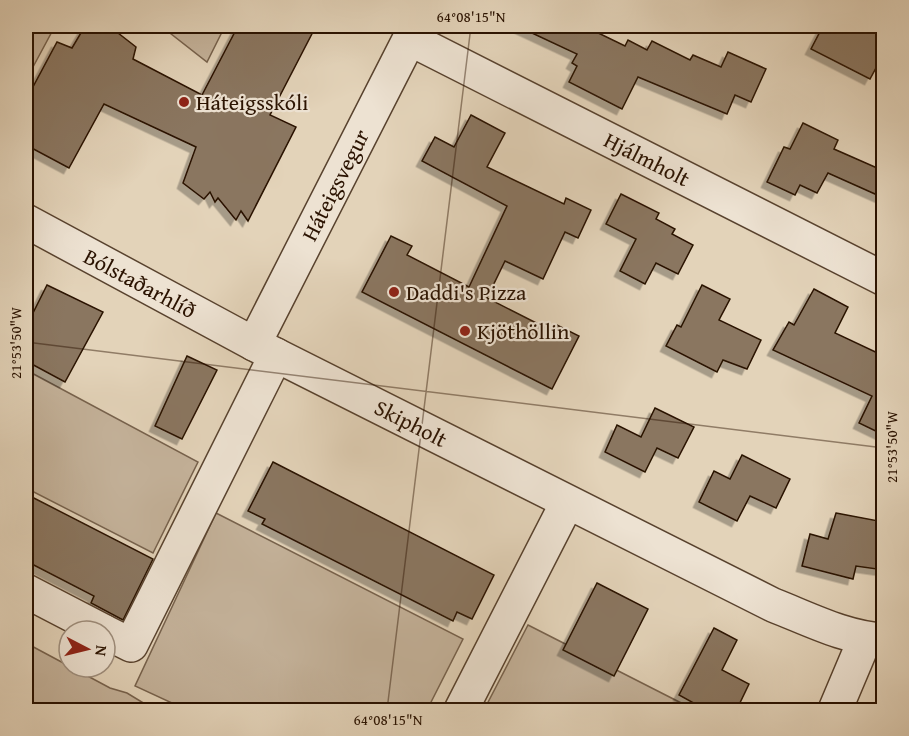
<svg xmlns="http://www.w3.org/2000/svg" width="909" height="736" viewBox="0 0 909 736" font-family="'Gentium Book Plus',serif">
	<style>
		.green { fill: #c4b29a; stroke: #77624d; stroke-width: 1.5 }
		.building { fill: #8a7660; stroke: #2a1200; stroke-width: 1.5; filter: url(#shadow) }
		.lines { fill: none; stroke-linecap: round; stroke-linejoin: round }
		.minor-casing { stroke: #58422e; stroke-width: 36 }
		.minor { stroke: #ede2d2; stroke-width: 33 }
		.ticks { fill: none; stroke: #2a1200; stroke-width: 1.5; stroke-opacity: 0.45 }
		.poi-dot { fill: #8f2418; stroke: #ede2d2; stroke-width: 2 }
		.labels { text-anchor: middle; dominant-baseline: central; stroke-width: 4.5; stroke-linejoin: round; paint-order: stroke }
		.poi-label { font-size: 22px; fill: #2a1200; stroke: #ede2d2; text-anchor: start }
		.street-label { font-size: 22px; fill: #2a1200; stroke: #ede2d2 }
		.neatline { fill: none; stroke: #2a1200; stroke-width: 2 }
		.ticks-label { font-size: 15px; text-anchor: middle; fill: #2a1200 }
	</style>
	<defs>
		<filter id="shadow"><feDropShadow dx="-5.5" dy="5.5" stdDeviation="0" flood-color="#0004"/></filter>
	</defs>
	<rect width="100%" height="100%" fill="#e3d3b9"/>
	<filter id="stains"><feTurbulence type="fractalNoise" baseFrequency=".00333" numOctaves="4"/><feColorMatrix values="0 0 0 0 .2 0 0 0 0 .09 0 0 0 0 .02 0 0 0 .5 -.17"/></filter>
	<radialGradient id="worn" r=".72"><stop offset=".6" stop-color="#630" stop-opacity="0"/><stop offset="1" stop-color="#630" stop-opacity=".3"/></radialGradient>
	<g class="green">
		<polygon points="26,26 55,26 26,80"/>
		<polygon points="161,26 225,26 207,62"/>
		<polygon points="26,370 198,462 153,553 26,488"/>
		<polygon points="216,513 463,639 427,710 187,710 135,686"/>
		<polygon points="528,625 695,710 484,710"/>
		<polygon points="26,643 110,688 127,693 155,710 26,710"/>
	</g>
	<g class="building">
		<polygon points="85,26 109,26 136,47 133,59 202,95 238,26 316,26 270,115 296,127 248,221 241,211 236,220 218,198 215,202 210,192 204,199 183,183 196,147 104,104 69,168 26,145 26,100 57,42 72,48"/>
		<polygon points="517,26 584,26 625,46 628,40 647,50 652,41 690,60 693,55 721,67 728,52 766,69 751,102 735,95 727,114 638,77 622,109 569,82 577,66 572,63 577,54"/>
		<polygon points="823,26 841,33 845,26 884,26 884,53 870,79 811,49"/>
		<polygon points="471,115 505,133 487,167 564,204 566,198 591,210 578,238 565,232 543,279 505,261 487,298 554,332 557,325 579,336 552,389 362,292 391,236 412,246 407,255 469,287 507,206 422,161 435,137 454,147"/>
		<polygon points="803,123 838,140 834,149 884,171 884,198 828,173 817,193 800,185 795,195 767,182 784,147 790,149"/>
		<polygon points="621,194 659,213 656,219 675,229 672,234 693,245 678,274 656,263 645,284 620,271 636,239 606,224"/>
		<polygon points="47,285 103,312 65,382 26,361 26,327"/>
		<polygon points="702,285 730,299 719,320 761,340 747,369 723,360 717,372 666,346 677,325 681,327"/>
		<polygon points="814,289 848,307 835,333 884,356 884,435 859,423 872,396 773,350 789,322 794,325"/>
		<polygon points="187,356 217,370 182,439 155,426"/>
		<polygon points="655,408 694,427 678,458 657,448 645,472 605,452 617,425 641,437"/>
		<polygon points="742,455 790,479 776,508 750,496 737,521 699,502 714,471 730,479"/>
		<polygon points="273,462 494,575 472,619 457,612 453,621 262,524 265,519 248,511"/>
		<polygon points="26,494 153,559 123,620 91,603 94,596 26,561"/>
		<polygon points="836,513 884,522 884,570 856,566 853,579 802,566 810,534 828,539"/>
		<polygon points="597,583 648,609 614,676 563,650"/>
		<polygon points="714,628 737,640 722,670 749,684 736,711 708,711 679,695"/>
	</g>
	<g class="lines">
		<g class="minor-casing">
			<g id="minor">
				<polyline points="410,39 884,279"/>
				<path d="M26,221l228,123 519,261c36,14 72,33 111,35"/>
				<polyline points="254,344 416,26"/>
				<polyline points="26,591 103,631"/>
				<polyline points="105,632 131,645 276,355"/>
				<polyline points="461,710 567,503"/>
				<polyline points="835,710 865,639"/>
			</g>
		</g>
		<use href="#minor" class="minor"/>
	</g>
	<path class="ticks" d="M26,342l858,106M387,710l84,-684"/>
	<g class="poi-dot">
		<circle cx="184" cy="102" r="6"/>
		<circle cx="394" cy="292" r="6"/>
		<circle cx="465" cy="331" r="6"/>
	</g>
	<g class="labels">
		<g class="poi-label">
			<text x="196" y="102">Háteigsskóli</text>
			<text x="406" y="292">Daddi's Pizza</text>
			<text x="477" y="331">Kjöthöllin</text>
		</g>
		<g class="street-label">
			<text transform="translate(647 159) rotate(27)">Hjálmholt</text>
			<text transform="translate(335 185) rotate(-63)">Háteigsvegur</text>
			<text transform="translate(140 283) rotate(28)">Bólstaðarhlíð</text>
			<text transform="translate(411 423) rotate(27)">Skipholt</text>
		</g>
	</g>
	<rect width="909" height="736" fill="none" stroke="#e3d3b9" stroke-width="66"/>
	<g transform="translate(87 649) rotate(97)"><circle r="28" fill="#ede2d2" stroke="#9f8f7e" stroke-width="1.5"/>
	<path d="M0-4.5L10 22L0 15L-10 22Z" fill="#8f2418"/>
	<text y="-9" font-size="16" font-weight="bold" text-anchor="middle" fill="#2a1200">N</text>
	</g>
	<rect x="33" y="33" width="843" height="670" class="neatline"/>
	<g class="ticks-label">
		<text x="471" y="22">64°08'15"N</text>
		<text transform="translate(16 343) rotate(-90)" y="5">21°53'50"W</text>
		<text transform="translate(892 447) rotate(-90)" y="5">21°53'50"W</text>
		<text x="388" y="725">64°08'15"N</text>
	</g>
	<rect width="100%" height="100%" filter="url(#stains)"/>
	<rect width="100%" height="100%" fill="url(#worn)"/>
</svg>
